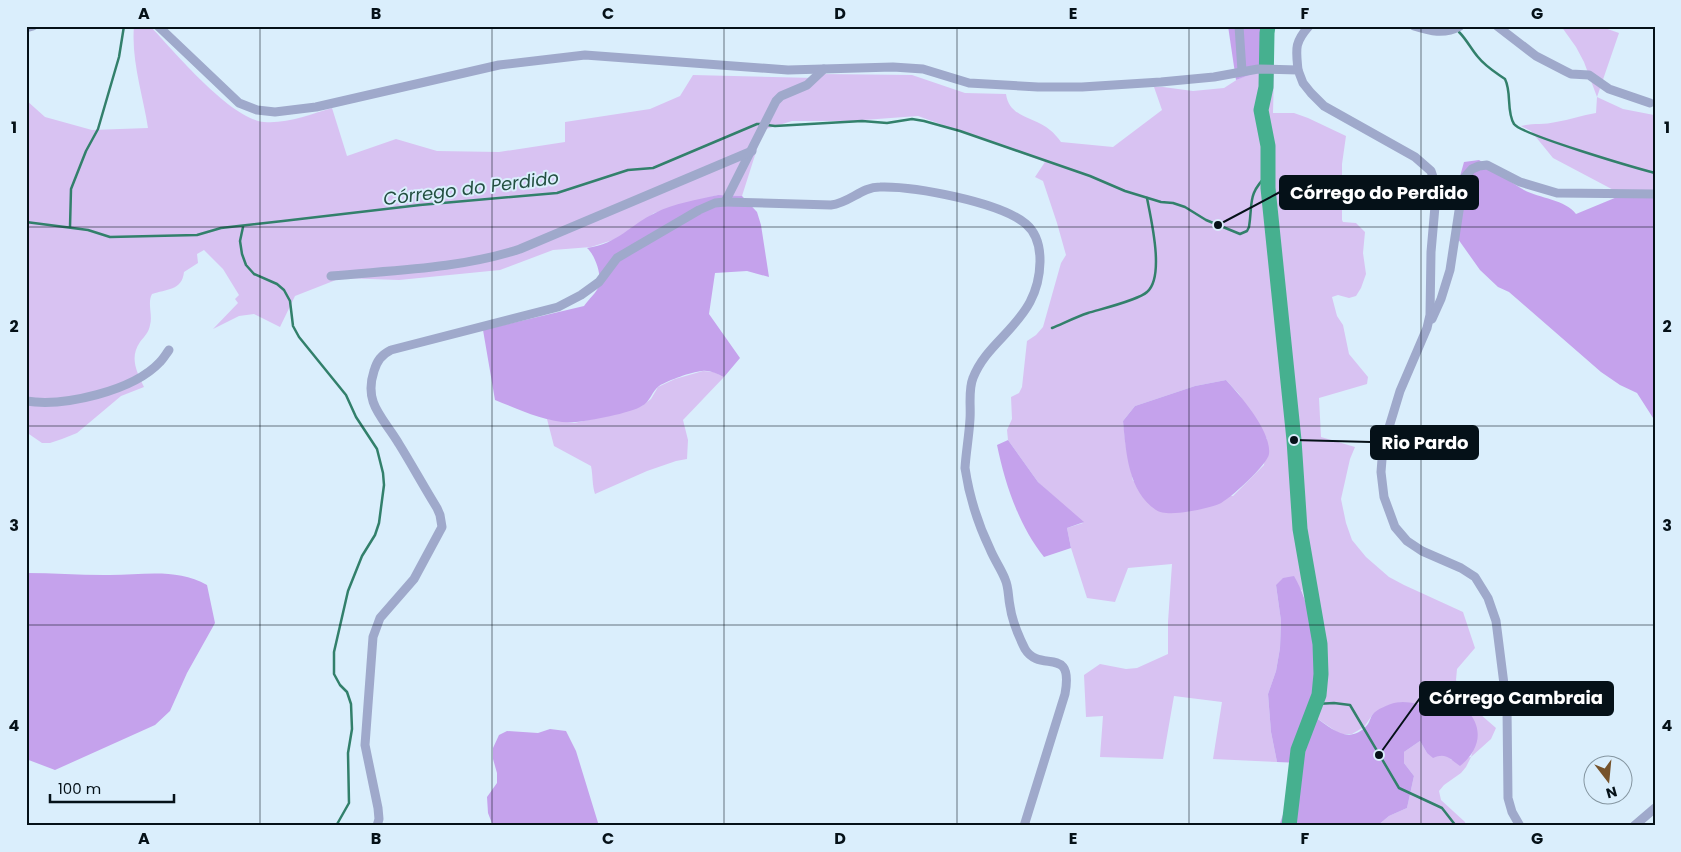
<svg xmlns="http://www.w3.org/2000/svg" width="1681" height="852" viewBox="0 0 1681 852" font-family="Poppins,sans-serif">
	<style>
		.green { fill: #d8c2f2; fill-rule: evenodd }
		.forest { fill: #c5a2ec }
		.lines { fill: none; stroke-linecap: round; stroke-linejoin: round }
		.stream { stroke: #32806b; stroke-width: 2.5 }
		.river { stroke: #46b08f; stroke-width: 15 }
		.minor { stroke: #9fa9cb; stroke-width: 9 }
		.grid { fill: none; stroke: #051118; stroke-width: 1; stroke-opacity: 0.55 }
		.labels { text-anchor: middle; dominant-baseline: central; stroke-width: 4; stroke-linejoin: round; paint-order: stroke }
		.water-label { font-size: 18px; font-style: italic; fill: #235041; stroke: #daeefc }
		.leader { fill: none; stroke: #051118; stroke-width: 2 }
		.callout-dot { fill: #051118; stroke: #daeefc; stroke-width: 2 }
		.callout { fill: #051118; stroke: #051118; stroke-width: 2 }
		.callout-label { font-size: 18px; text-anchor: middle; font-weight: bold; fill: #fff }
		.neatline { fill: none; stroke: #051118; stroke-width: 2 }
		.grid-label { font-size: 16px; text-anchor: middle; font-weight: bold; fill: #051118 }
	</style>
	<rect width="100%" height="100%" fill="#daeefc"/>
	<g class="green">
		<path d="M134,26h16c25,26 79,92 114,96 23,2 47,-8 68,-14l15,48 49,-17 41,12 62,1 66,-10v-20l85,-13 30,-13 13,-21 122,3 6,-4 91,1 53,18 41,1c3,24 29,23 44,36 4,3 8,8 11,12l52,5 49,-37 -8,-23h9l30,4 31,-3 14,-9 22,-8 14,1 -1,41h21l14,5 38,18 -4,28v56l1,2 13,1 9,9 -2,21 3,21 -5,14 -5,8 -7,2 -11,-3 -6,2 5,19 6,9 6,29 19,23 -1,7 -48,14 2,39 34,10 -5,12 -9,40 5,24 6,17 14,17 23,20 15,8 59,27 12,36 -18,21 -1,11 4,10 8,8 4,9 24,21 -5,11 -20,18 -5,10 -5,6 -17,12 -5,6 2,9 24,22 1,4h-89l12,-10 18,-8 7,-32 -10,-13v-11l16,-11 7,12 22,3 2,4 20,-3 6,-20 -39,-30 -37,-5 -14,4 -14,8 -9,13 -12,7h-12l-25,-17c-2,-11 1,-20 1,-31 -1,-34 -3,-63 -14,-96l-26,-5 5,36 -1,27 -4,23 -8,23 3,38 6,30 -64,-3 9,-57 -48,-6 -11,63 -63,-2 3,-41 -17,1 -2,-42 16,-11 26,5 11,-1 31,-14v-32l4,-58 -44,4 -13,34 -28,-4 -16,-50 -4,-20 16,-5 -45,-41 -30,-42 -1,-10 5,-11 -1,-22 8,-4 3,-6 5,-46 9,-6 7,-8 18,-64 5,-8 -9,-32 -14,-42 -8,-4 10,-15 -127,-46 -68,5h-58l-29,9 -21,66 -24,-1 -64,18 -35,25 -28,9 -38,3 -53,20 -101,10 -58,-2 -46,18 -15,31 -26,-13 -15,2 -26,13 25,-26 -3,-4 4,-4 -16,-26 -19,-19 -7,4 1,9 -14,9c-2,19 -18,17 -32,22 -5,9 1,21 -2,31 -1,7 -6,12 -10,17 -11,16 -3,30 4,45l-23,9 -44,37 -15,6 -12,4h-8l-16,-11v-332l19,17 47,13 56,-2c-5,-33 -17,-67 -14,-102zM1226,380l13,14 28,45 -3,26 -31,31 -100,-15 -7,-34 -3,-26 12,-15 60,-20z"/>
		<path d="M1561,26h38l20,7 -22,64 26,12 31,6 1,77 -32,3 -70,-37 -22,-27 -10,-5c11,-3 23,-1 35,-4 14,-2 26,-7 40,-9l1,-16 -13,-35 -8,-15z"/>
		<path d="M703,371l11,1 10,5 -41,43 5,20 -1,19 -11,2 -29,10 -52,23c-3,-9 -2,-19 -4,-28l-37,-20 -7,-27 27,4 42,-9 26,-8 9,-7 7,-12 17,-8z"/>
	</g>
	<g class="forest">
		<polygon points="1228,26 1261,26 1260,71 1236,80"/>
		<path d="M1479,160c16,9 29,21 45,30 15,8 42,10 52,24l46,-19 33,-3v229l-18,-28 -17,-8 -19,-13 -92,-80 -11,-5 -18,-17 -22,-31 1,-59 5,-18z"/>
		<path d="M718,195l24,1 15,16 4,13 8,52 -22,-6 -32,2 -6,41 31,44 -16,19c-7,-3 -14,-7 -22,-6 -11,1 -33,9 -43,15 -7,5 -9,16 -17,20 -11,7 -53,15 -66,16 -25,3 -58,-13 -81,-22l-12,-70 101,-24c4,-6 13,-14 15,-20 3,-11 -4,-31 -12,-38 31,-4 44,-24 68,-35 19,-10 42,-13 63,-18z"/>
		<path d="M1226,380c14,15 46,52 43,74 -1,10 -40,46 -50,50 -13,5 -52,14 -63,6 -28,-19 -30,-58 -33,-89l12,-15 60,-20z"/>
		<path d="M1008,440l30,42 46,40 -17,6 4,20 -27,9c-25,-31 -39,-73 -47,-112z"/>
		<path d="M26,573c26,0 52,2 78,2 35,1 71,-8 103,10l8,38 -28,50 -17,38 -15,14 -100,45 -29,-11z"/>
		<path d="M1294,576c16,28 20,58 21,90 1,8 2,16 1,24 -1,10 -3,17 -1,27 17,12 35,29 53,7 2,-3 3,-8 5,-10 4,-5 15,-9 21,-11 15,-4 28,4 44,4 10,1 18,0 27,1 20,20 15,42 -5,58 -10,-7 -14,-14 -27,-8l-6,-5 -7,-12 -16,11v11l10,13 -7,32 -18,8 -12,10h-98l22,-63 -24,-1 -6,-30 -3,-38 8,-23 4,-23 1,-27 -5,-36 7,-7z"/>
		<polygon points="550,729 566,731 576,751 599,826 493,826 488,813 487,797 497,783 497,773 493,759 493,748 499,735 507,731 538,733"/>
	</g>
	<g class="lines">
		<g class="stream">
			<path d="M1459,32c8,8 12,17 19,25 8,10 17,15 27,22 7,14 1,32 9,45 8,11 122,44 141,49"/>
			<path d="M767,125l8,1 87,-5 25,2 25,-4 12,2 36,10 130,45 35,15 36,11 12,1 12,4 21,13 34,14 7,-3 2,-4c4,-26 -2,-32 19,-53"/>
			<polyline points="26,222 88,230 110,237 197,235 221,228 283,221 420,205 557,193 628,170 653,168 757,124 761,124"/>
			<polyline points="70,227 71,189 86,151 98,129 119,57 124,26"/>
			<polyline points="243,227 240,241 242,254 246,265 254,274 277,284 284,290 290,301 293,326 299,337 346,395 356,417 377,449 383,473 384,485 379,523 375,535 362,556 348,591 334,652 334,674 340,685 347,692 351,704 352,729 348,753 349,803 336,826"/>
			<path d="M1052,328c12,-5 24,-11 36,-15 13,-4 51,-13 59,-21 18,-15 4,-73 0,-94"/>
			<polyline points="1316,704 1334,703 1350,705 1399,788 1442,808 1456,826"/>
		</g>
		<polyline class="river" points="1268,26 1267,33 1266,87 1261,110 1268,146 1268,188 1294,440 1300,529 1320,644 1321,674 1319,695 1298,750 1289,826"/>
		<g class="minor">
			<polyline points="158,26 239,103 257,110 275,112 316,107 499,65 585,55 788,70 893,67 923,69 969,83 1038,87 1082,87 1161,82 1214,77 1258,69 1298,70 1303,83 1311,93 1324,106 1415,157 1431,171 1434,180 1436,195 1431,252 1430,315 1427,328 1400,391 1383,447 1381,472 1384,497 1395,527 1407,541 1422,551 1461,568 1475,577 1488,598 1496,621 1507,708 1508,798 1512,812 1520,826"/>
			<polyline points="1239,26 1242,71"/>
			<path d="M1414,26c16,5 30,9 46,0"/>
			<polyline points="1497,26 1536,56 1565,71 1571,74 1589,75 1609,89 1650,103"/>
			<polyline points="26,28 33,26"/>
			<path d="M824,69l-17,16 -26,11 -5,5 -51,101 106,3c19,-2 30,-18 49,-18 34,-1 120,15 146,37 21,18 15,57 4,78 -16,30 -45,45 -57,76 -5,12 -2,28 -3,41 -1,17 -4,33 -5,49 4,27 13,56 25,81 4,10 11,20 15,30 4,9 3,18 5,27 2,15 8,29 15,43 15,25 49,-5 40,45l-41,132"/>
			<path d="M1298,70c-2,-21 -4,-27 11,-44"/>
			<path d="M331,276c63,-6 128,-7 189,-27l232,-98"/>
			<polyline points="1432,319 1441,299 1450,270 1464,178 1472,169 1479,166 1487,165 1520,182 1557,193 1655,194"/>
			<path d="M26,401c38,6 107,-10 134,-39 3,-3 6,-8 9,-12"/>
			<path d="M377,826l2,-7 -1,-11 -13,-63 8,-108 7,-19 34,-39 28,-52 -2,-12 -3,-7c-13,-21 -25,-43 -38,-64 -15,-26 -36,-40 -25,-73 3,-10 7,-16 17,-21l167,-43 23,-12 18,-13 18,-24 82,-48 16,-7 10,-1"/>
			<polyline points="1634,826 1655,808"/>
		</g>
	</g>
	<path class="grid" d="M260,26v800M492,26v800M724,26v800M957,26v800M1189,26v800M1421,26v800M26,227h1629M26,426h1629M26,625h1629"/>
	<g class="labels">
		<g class="water-label">
			<text transform="translate(471 188) rotate(-7)">Córrego do Perdido</text>
		</g>
	</g>
	<path class="leader" d="M1218 225L1280 192M1294 440L1371 442M1379 755L1420 698"/>
	<g class="callout-dot">
		<circle cx="1218" cy="225" r="5"/>
		<circle cx="1294" cy="440" r="5"/>
		<circle cx="1379" cy="755" r="5"/>
	</g>
	<g class="callout">
		<rect x="1280" y="176" width="198" height="33" rx="5"/>
		<rect x="1371" y="426" width="107" height="33" rx="5"/>
		<rect x="1420" y="682" width="193" height="33" rx="5"/>
	</g>
	<g class="callout-label">
		<text x="1379" y="199">Córrego do Perdido</text>
		<text x="1425" y="449">Rio Pardo</text>
		<text x="1516" y="704">Córrego Cambraia</text>
	</g>
	<rect width="1681" height="852" fill="none" stroke="#daeefc" stroke-width="55"/>
	<g transform="translate(1608 780) rotate(164)"><circle r="24" fill="#daeefc" stroke="#8596a1"/>
	<path d="M0-4L9 19L0 12L-9 19Z" fill="#76532c"/>
	<text y="-8" font-size="14" font-weight="bold" text-anchor="middle" fill="#051118">N</text>
	</g>
	<path d="M50 794v8h124v-8" fill="none" stroke="#051118" stroke-width="2.5"/>
	<text x="58" y="794" font-size="15" fill="#051118" stroke="#daeefc" stroke-width="4" paint-order="stroke">100 m</text>
	<rect x="28" y="28" width="1626" height="796" class="neatline"/>
	<g class="grid-label">
		<text x="144" y="19">A</text>
		<text x="376" y="19">B</text>
		<text x="608" y="19">C</text>
		<text x="840" y="19">D</text>
		<text x="1073" y="19">E</text>
		<text x="1305" y="19">F</text>
		<text x="1537" y="19">G</text>
		<text x="14" y="133">1</text>
		<text x="1667" y="133">1</text>
		<text x="14" y="332">2</text>
		<text x="1667" y="332">2</text>
		<text x="14" y="531">3</text>
		<text x="1667" y="531">3</text>
		<text x="14" y="731">4</text>
		<text x="1667" y="731">4</text>
		<text x="144" y="844">A</text>
		<text x="376" y="844">B</text>
		<text x="608" y="844">C</text>
		<text x="840" y="844">D</text>
		<text x="1073" y="844">E</text>
		<text x="1305" y="844">F</text>
		<text x="1537" y="844">G</text>
	</g>
</svg>
